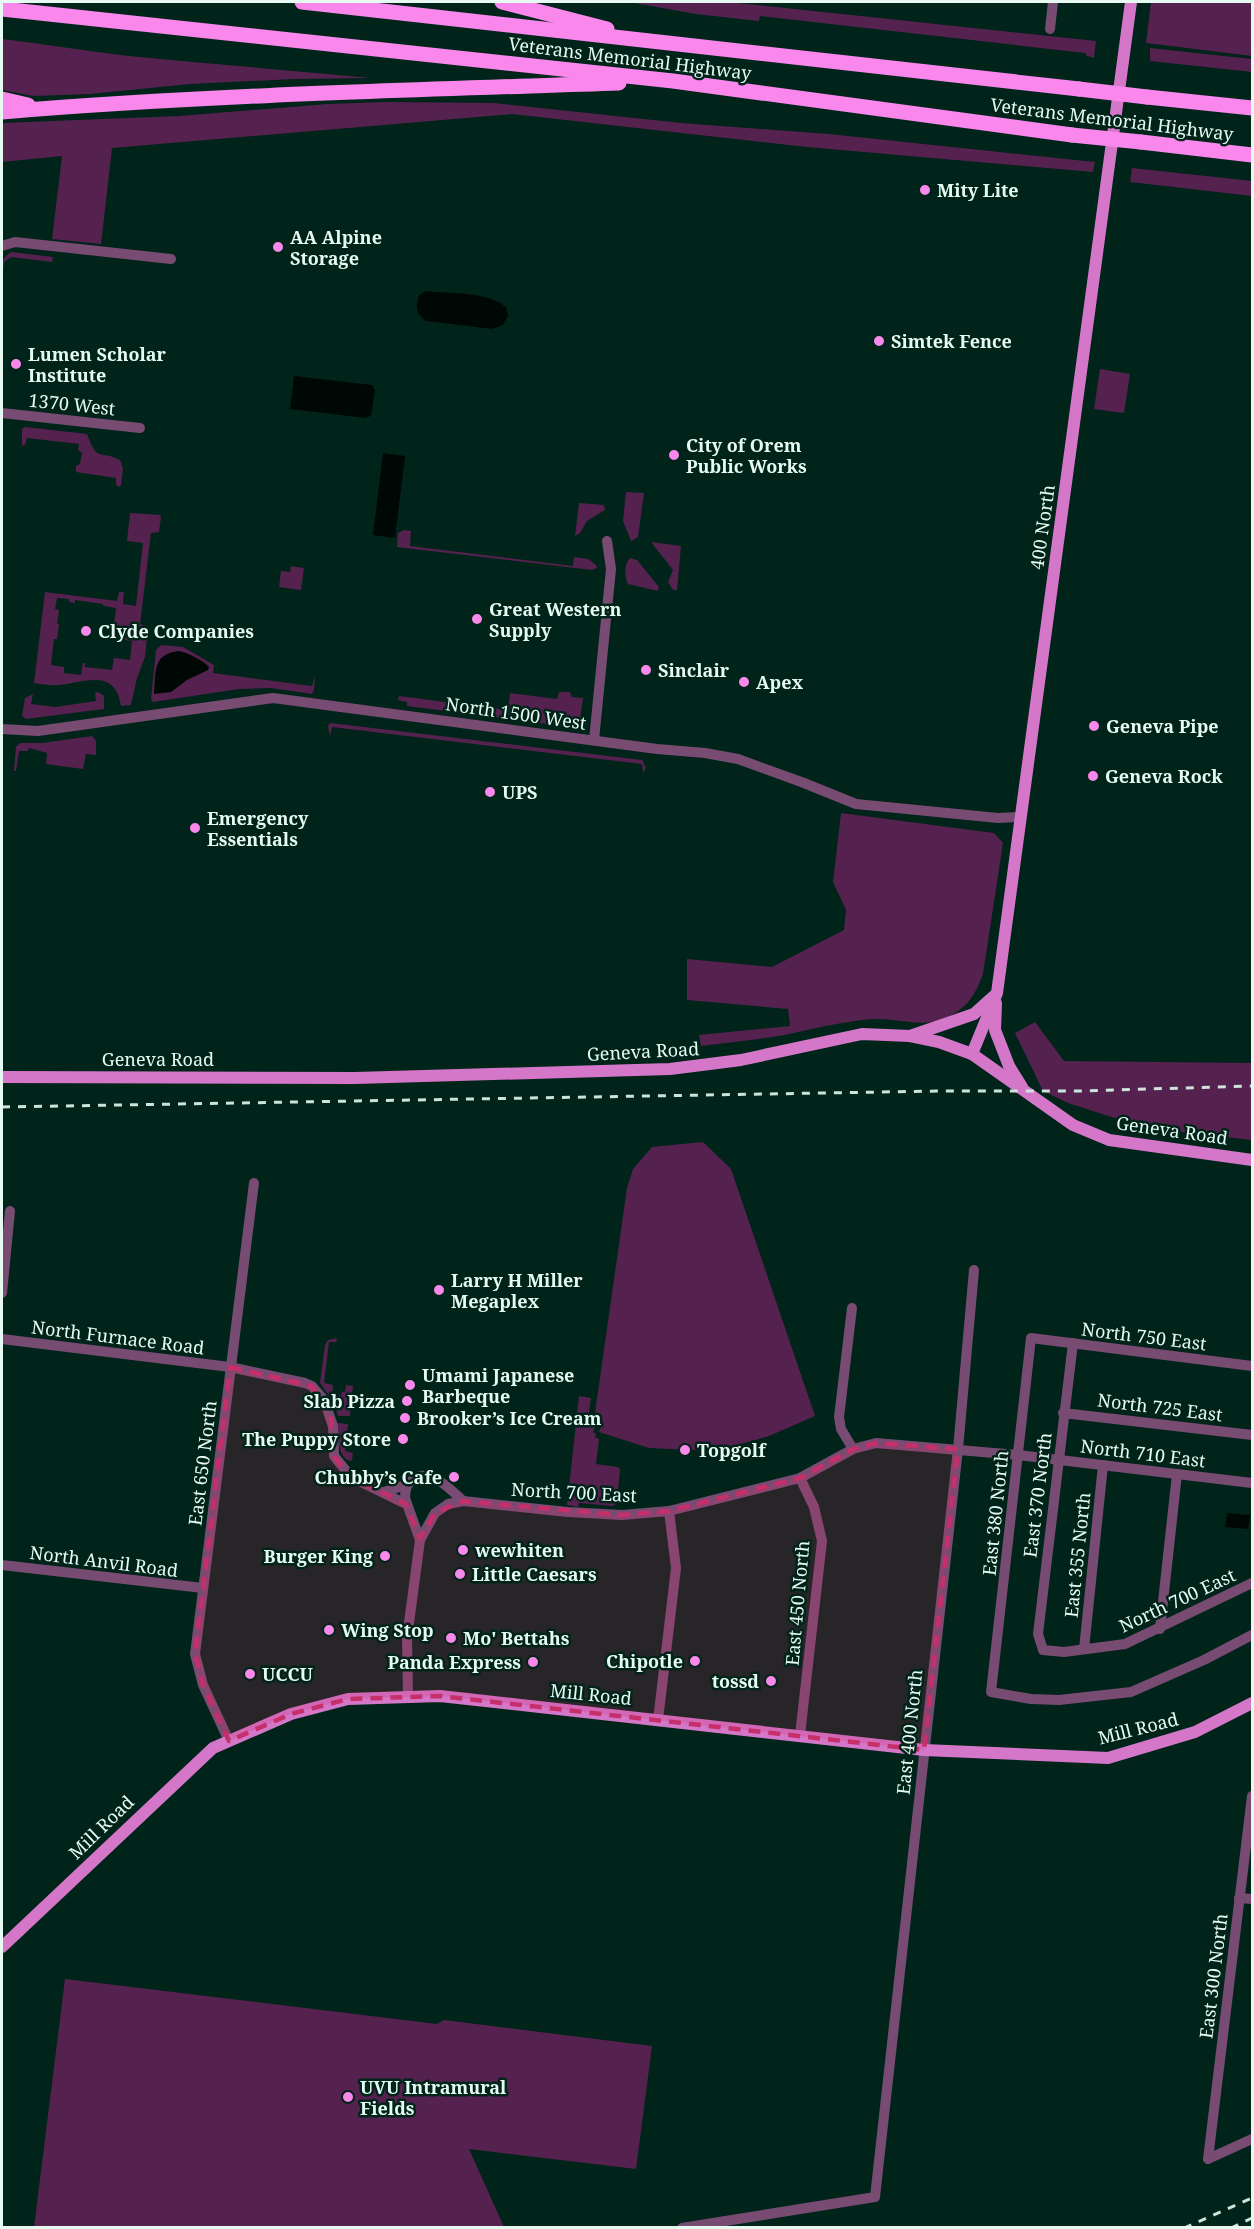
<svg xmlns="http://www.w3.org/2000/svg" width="1254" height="2229" viewBox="0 0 1254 2229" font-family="'Noto Serif',serif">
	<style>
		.green { fill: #55214f; fill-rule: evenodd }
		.water { fill: #000805 }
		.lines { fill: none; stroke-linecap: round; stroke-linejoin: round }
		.minor { stroke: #784b72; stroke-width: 10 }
		.major { stroke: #d577c9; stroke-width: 12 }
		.highway { stroke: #fa88ec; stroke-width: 15 }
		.rail { stroke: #cee3db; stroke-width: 3; stroke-dasharray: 8 8; stroke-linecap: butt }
		.highway-bridge { stroke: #fa88ec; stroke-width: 15 }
		.marked { fill: #c62f6a; fill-opacity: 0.2; stroke: #c62f6a; stroke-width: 4.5; stroke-dasharray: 12 8; stroke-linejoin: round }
		.poi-dot { fill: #f888ea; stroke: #00241a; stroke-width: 2 }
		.labels { text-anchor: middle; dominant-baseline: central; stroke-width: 5; stroke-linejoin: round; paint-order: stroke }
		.street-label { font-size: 18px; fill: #e6faf2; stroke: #00241a }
		.poi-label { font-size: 18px; font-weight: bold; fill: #e6faf2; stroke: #00241a; text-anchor: start }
	</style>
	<rect width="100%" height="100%" fill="#00241a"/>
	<g class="green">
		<polygon points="629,2 728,2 1096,41 1094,58 1087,56 1085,53 760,16 759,21 696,14"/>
		<polygon points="1151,2 1252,2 1252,56 1146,43"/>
		<path d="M2,39c42,5 84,12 127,17 80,8 161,14 242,22l-77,1 -104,5 -100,10 -57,2 -31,-6z"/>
		<polygon points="1150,48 1252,59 1252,72 1150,61"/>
		<polygon points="386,102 493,103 681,123 829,134 1095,162 1093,172 807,147 512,114 112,148 101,244 52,239 62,156 2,162 2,123 179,116 328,104"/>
		<polygon points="1132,168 1252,181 1252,196 1130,182"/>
		<path d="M11,252l42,5 -1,5 -41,-5 -7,5 -2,19c-1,-13 -2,-22 9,-29z"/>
		<polygon points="1100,369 1130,374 1124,413 1094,409"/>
		<path d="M25,427l62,7c11,30 12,15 33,26l3,9 -2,16 -2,2 -3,-2v-7l-40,-6v-6l4,-2 2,-11 -4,-3 1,-6 -52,-6 -2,7 -3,1v-17z"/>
		<polygon points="626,492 644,493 638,537 631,541 623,521"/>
		<polygon points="579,503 604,505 605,510 587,521 580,533 575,536"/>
		<path d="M130,513l30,2 1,2 -2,15 -8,1 -11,91 8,3 -3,30 -8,21 -6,27 -10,1c-6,-38 -35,-24 -62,-21 -8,1 -17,-1 -25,-2l11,-91 72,9 2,-9h5l-1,12 13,2 7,-63 -16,-2zM57,598l12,1v3l6,1v-3l28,4v2l13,2 -4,30 20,3 -2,19 -16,-2 -2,12 -27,-3v-4h-2l-2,12 -17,-2v-6l-13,-2 3,-26h3l2,-15h-2l2,-14 -4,-1z"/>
		<polygon points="404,530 411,531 410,546 573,566 574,557 588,559 596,565 597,568 592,570 397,547 398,533"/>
		<polygon points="651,542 681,546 677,590 673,590 668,582 673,570"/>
		<path d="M630,558l7,2 22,27 -1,4 -30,-7c-4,-7 -4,-20 2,-26z"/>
		<polygon points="291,566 304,568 301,590 279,587 281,571 290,572"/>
		<polygon points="161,645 183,647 214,665 213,673 312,686 315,676 314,690 312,694 271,688 239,689 153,702 151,699 156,650"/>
		<polygon points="98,692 104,696 104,709 26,719 22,716 25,698 33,694 31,704 55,707 96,701 95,693"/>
		<polygon points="559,692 570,692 572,697 583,698 580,719 571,727 407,706 407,702 398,700 399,696 508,710 510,693 557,699"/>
		<polygon points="330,723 642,760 646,768 643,773 642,764 332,727 330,736 328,726"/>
		<polygon points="92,736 96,741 96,755 86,754 83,769 46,764 47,753 29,748 28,751 19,751 16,771 14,771 16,747 20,743 42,743"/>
		<path d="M841,813l153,20 9,10 -20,131c-8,22 -17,36 -41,46 -17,7 -49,-2 -68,-1 -32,2 -64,11 -95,17 -26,4 -52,7 -78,10l-2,-11 91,-9 -2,-17 -101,-9v-41l85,8 72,-37 2,-20 -13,-28z"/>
		<polygon points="1035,1022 1064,1061 1252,1063 1252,1140 1146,1128 1068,1103 1043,1091 1015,1033"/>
		<polygon points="703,1142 731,1169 815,1416 769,1436 716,1451 649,1448 599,1432 602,1424 594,1420 627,1188 633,1169 652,1147"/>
		<polygon points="337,1338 336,1342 329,1342 324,1383 333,1385 332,1394 341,1395 342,1392 345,1392 346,1385 353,1386 350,1416 338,1416 334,1403 320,1383 325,1345 328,1340"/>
		<polygon points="579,1396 591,1398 588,1420 597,1423 593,1432 596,1434 595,1437 599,1439 596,1464 618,1467 620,1469 617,1503 613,1506 579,1503 578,1507 567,1505"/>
		<path d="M338,1423l10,1 -3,27 8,2 -1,7 -3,1c-12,-6 -11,-26 -11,-38z"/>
		<polygon points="65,1979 437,2024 444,2020 652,2046 636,2169 469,2149 504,2227 34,2227"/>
	</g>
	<g class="water">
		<path d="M426,291c25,3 60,0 80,16l2,9 -5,9 -11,4 -66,-8c-10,-7 -11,-14 -7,-26z"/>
		<polygon points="294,376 372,385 375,390 371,416 365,418 290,409"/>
		<polygon points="383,453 405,456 395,538 373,535"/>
		<path d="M179,651c9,2 24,9 30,16l-1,3 -21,10 -16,12 -17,2c2,-22 -2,-40 25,-43z"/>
		<polygon points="1227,1513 1250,1515 1248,1529 1225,1527"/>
	</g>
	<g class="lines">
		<g class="minor">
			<polyline points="1050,29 1053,2"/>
			<polyline points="2,246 15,242 171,259"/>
			<polyline points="2,413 140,428"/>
			<polyline points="2,729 38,731 273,698 657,749 705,753 738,759 804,783 856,804 998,818 1020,817"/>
			<polyline points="594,740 611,569 607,541"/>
			<polyline points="2,1293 10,1211"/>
			<polyline points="852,1308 839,1417 841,1429 853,1449"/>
			<polyline points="2,1339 230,1367 305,1383 312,1386 324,1400 333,1426 334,1456 351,1477 406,1504"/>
			<polyline points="1073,1343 1038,1634 1043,1650 1064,1652 1125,1644 1252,1583"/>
			<polyline points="1252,1366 1031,1338 991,1692 1031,1699 1059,1700 1131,1692 1204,1660 1252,1635"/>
			<polyline points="1063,1413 1252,1435"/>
			<polyline points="800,1478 814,1507 822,1541 800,1735"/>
			<polyline points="384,1492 408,1484"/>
			<path d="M420,1540l-15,-42c0,-7 1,-14 7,-18 18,-14 39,10 51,21"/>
			<polyline points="2,1565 203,1588"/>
			<polyline points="1160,1629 1177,1474"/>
			<polyline points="1084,1649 1103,1465"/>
			<polyline points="408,1697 407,1638 420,1540 435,1513 448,1504 463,1501 568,1512 622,1515 669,1511 800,1478 853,1449 876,1443 1018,1455 1252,1483"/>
			<polyline points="658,1720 676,1568 669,1511"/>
			<polyline points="229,1741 203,1685 195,1654 254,1183"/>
			<polyline points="1239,1898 1252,1899"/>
			<polyline points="1208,2159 1252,1796"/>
			<polyline points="1208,2159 1252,2139"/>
			<polyline points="682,2228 875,2197 958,1449 974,1270"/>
		</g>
		<g class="major">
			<polyline points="996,1003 995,1030 1009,1066 1022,1087"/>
			<polyline points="910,1036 974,1014 994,996"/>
			<polyline points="972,1054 997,993 1131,2"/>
			<polyline points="2,1077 355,1078 670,1069 741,1060 862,1034 910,1036 939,1042 972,1054 1073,1125 1109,1140 1252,1160"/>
			<polyline points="2,1947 213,1748 291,1714 348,1699 440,1696 924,1750 1108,1758 1195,1732 1252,1703"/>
		</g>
		<g class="highway">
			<polyline points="302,2 1079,89"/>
			<polyline points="502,2 607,29"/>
			<polyline points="2,9 673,81 1072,135"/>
			<polyline points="1147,97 1252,108"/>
			<polyline points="2,99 28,105"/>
			<path d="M2,112c205,-17 411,-22 617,-29"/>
			<polyline points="1141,142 1252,155"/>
		</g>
		<g class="rail">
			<polyline points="2,1107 941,1091 1080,1091 1252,1086"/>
			<polyline points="1184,2228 1252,2198"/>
			<polyline points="1231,2228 1252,2218"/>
		</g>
		<g class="highway-bridge">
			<polyline points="1079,89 1147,97"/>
			<polyline points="1072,135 1141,142"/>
		</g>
	</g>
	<path class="marked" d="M230,1367l82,19 19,32 3,38 17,21 55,27 14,34 15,-25 28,-12 159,14 47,-4 131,-33 53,-29 23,-6 82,6 -34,301 -484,-54 -92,3 -57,15 -62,27 -26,-56 -8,-31z"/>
	<g class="poi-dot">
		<circle cx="925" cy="190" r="6"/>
		<circle cx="278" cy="247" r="6"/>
		<circle cx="879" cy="341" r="6"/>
		<circle cx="16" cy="364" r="6"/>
		<circle cx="674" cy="455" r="6"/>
		<circle cx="477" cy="619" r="6"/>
		<circle cx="86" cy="631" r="6"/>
		<circle cx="646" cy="670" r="6"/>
		<circle cx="744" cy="682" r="6"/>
		<circle cx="1094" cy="726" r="6"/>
		<circle cx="1093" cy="776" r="6"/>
		<circle cx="490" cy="792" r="6"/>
		<circle cx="195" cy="828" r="6"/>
		<circle cx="439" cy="1290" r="6"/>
		<circle cx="410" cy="1385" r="6"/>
		<circle cx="407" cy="1401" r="6"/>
		<circle cx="405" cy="1418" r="6"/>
		<circle cx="403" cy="1439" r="6"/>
		<circle cx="685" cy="1450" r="6"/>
		<circle cx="454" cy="1477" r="6"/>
		<circle cx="463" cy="1550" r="6"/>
		<circle cx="385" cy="1556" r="6"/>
		<circle cx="460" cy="1574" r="6"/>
		<circle cx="329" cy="1630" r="6"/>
		<circle cx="451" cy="1638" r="6"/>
		<circle cx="695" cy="1661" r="6"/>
		<circle cx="533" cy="1662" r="6"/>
		<circle cx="250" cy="1674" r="6"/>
		<circle cx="771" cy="1681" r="6"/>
		<circle cx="348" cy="2097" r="6"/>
	</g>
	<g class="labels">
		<g class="street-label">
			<text transform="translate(630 58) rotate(7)">Veterans Memorial Highway</text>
			<text transform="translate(1112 119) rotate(7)">Veterans Memorial Highway</text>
			<text transform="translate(72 404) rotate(6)">1370 West</text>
			<text transform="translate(1042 527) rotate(-82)">400 North</text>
			<text transform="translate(516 713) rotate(8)">North 1500 West</text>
			<text transform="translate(643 1051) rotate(-3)">Geneva Road</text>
			<text x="158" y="1059">Geneva Road</text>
			<text transform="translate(1172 1130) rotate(8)">Geneva Road</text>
			<text transform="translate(1144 1336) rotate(7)">North 750 East</text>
			<text transform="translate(118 1337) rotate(7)">North Furnace Road</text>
			<text transform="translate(1160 1407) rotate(7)">North 725 East</text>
			<text transform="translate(1143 1453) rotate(7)">North 710 East</text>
			<text transform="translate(202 1463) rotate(-83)">East 650 North</text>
			<text transform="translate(574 1492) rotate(3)">North 700 East</text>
			<text transform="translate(1037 1495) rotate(-83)">East 370 North</text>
			<text transform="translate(995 1513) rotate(-84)">East 380 North</text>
			<text transform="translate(1077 1555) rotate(-84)">East 355 North</text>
			<text transform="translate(104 1561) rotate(7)">North Anvil Road</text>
			<text transform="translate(1177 1600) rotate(-25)">North 700 East</text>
			<text transform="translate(797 1603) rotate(-85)">East 450 North</text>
			<text transform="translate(591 1694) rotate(6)">Mill Road</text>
			<text transform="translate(1138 1728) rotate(-14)">Mill Road</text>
			<text transform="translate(909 1732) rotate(-84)">East 400 North</text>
			<text transform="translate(101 1827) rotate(-44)">Mill Road</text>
			<text transform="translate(1213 1976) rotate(-83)">East 300 North</text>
		</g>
		<g class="poi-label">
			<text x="937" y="190">Mity Lite</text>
			<text x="290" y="237">AA Alpine<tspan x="290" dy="21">Storage</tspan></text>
			<text x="891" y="341">Simtek Fence</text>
			<text x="28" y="354">Lumen Scholar<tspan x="28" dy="21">Institute</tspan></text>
			<text x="686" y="445">City of Orem<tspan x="686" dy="21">Public Works</tspan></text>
			<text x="489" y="609">Great Western<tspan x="489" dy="21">Supply</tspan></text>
			<text x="98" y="631">Clyde Companies</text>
			<text x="658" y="670">Sinclair</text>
			<text x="756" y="682">Apex</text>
			<text x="1106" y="726">Geneva Pipe</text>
			<text x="1105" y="776">Geneva Rock</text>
			<text x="502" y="792">UPS</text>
			<text x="207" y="818">Emergency<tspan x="207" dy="21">Essentials</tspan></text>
			<text x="451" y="1280">Larry H Miller<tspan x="451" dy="21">Megaplex</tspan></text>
			<text x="422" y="1375">Umami Japanese<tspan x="422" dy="21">Barbeque</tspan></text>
			<text x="395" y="1401" text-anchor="end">Slab Pizza</text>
			<text x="417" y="1418">Brooker’s Ice Cream</text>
			<text x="391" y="1439" text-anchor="end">The Puppy Store</text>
			<text x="697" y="1450">Topgolf</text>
			<text x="442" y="1477" text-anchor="end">Chubby’s Cafe</text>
			<text x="475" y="1550">wewhiten</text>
			<text x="373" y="1556" text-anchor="end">Burger King</text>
			<text x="472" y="1574">Little Caesars</text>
			<text x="341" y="1630">Wing Stop</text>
			<text x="463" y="1638">Mo' Bettahs</text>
			<text x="683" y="1661" text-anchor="end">Chipotle</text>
			<text x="521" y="1662" text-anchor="end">Panda Express</text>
			<text x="262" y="1674">UCCU</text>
			<text x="759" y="1681" text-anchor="end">tossd</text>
			<text x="360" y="2087">UVU Intramural<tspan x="360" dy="21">Fields</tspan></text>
		</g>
	</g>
	<rect width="1254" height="2229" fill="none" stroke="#e6faf2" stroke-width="6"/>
</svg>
